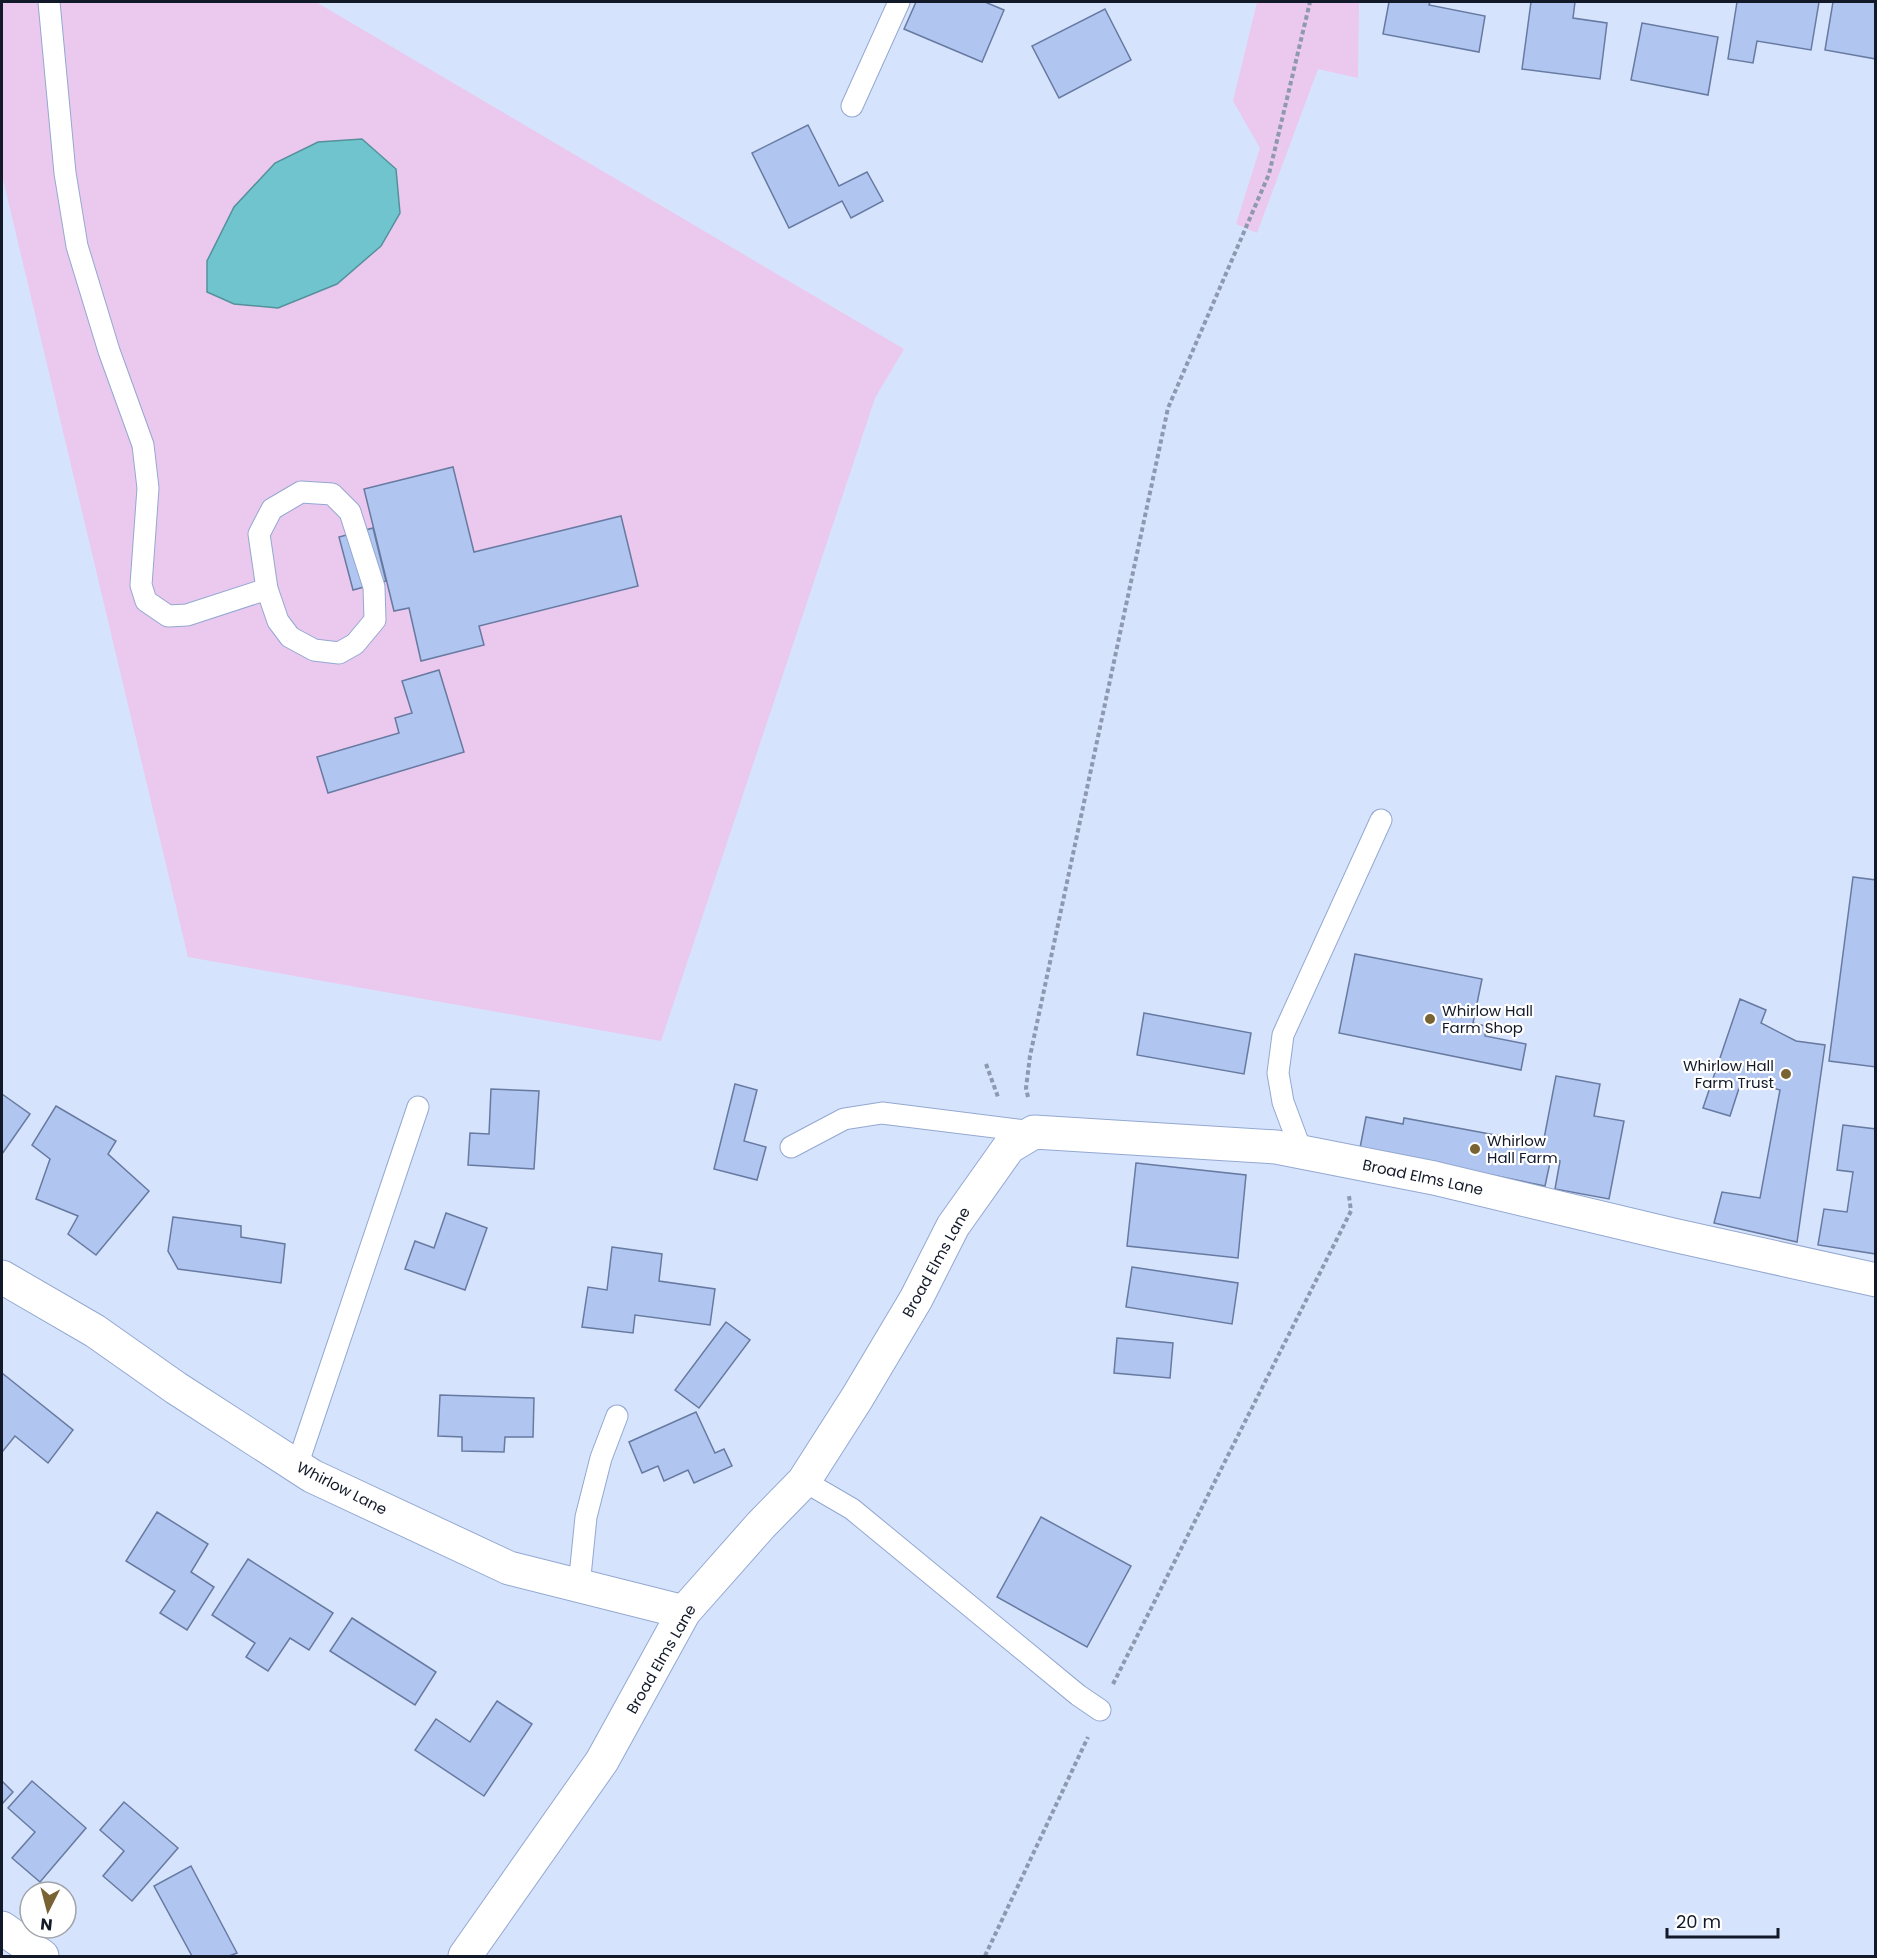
<svg xmlns="http://www.w3.org/2000/svg" width="1877" height="1958" viewBox="0 0 1877 1958" font-family="Poppins,sans-serif">
	<style>
		.green { fill: #ebc8ed }
		.water { fill: #70c4cd; stroke: #54919c; stroke-width: 1.5 }
		.building { fill: #b0c5ef; stroke: #677aa1; stroke-width: 1.5 }
		.lines { fill: none; stroke-linecap: round; stroke-linejoin: round }
		.service-casing { stroke: #93a8d1; stroke-width: 23 }
		.minor-casing { stroke: #93a8d1; stroke-width: 35 }
		.path { stroke: #8e99af; stroke-width: 4; stroke-dasharray: 4.5 3; stroke-linecap: butt }
		.service { stroke: #fff; stroke-width: 21 }
		.minor { stroke: #fff; stroke-width: 33 }
		.poi-dot { fill: #7a6333; stroke: #fff; stroke-width: 2 }
		.labels { text-anchor: middle; dominant-baseline: central; stroke-width: 4.5; stroke-linejoin: round; paint-order: stroke }
		.poi-label { font-size: 15px; fill: #121928; stroke: #fff; text-anchor: start }
		.street-label { font-size: 15px; fill: #121928; stroke: #fff }
	</style>
	<rect width="100%" height="100%" fill="#d6e3fd"/>
	<g class="green">
		<polygon points="2,2 316,2 904,349 875,398 661,1041 188,957 2,175"/>
		<polygon points="1257,2 1359,2 1358,78 1318,69 1257,233 1236,224 1260,148 1233,101"/>
	</g>
	<polygon class="water" points="362,139 396,169 400,213 381,246 337,284 278,308 234,304 207,292 207,261 234,207 275,163 318,142"/>
	<g class="building">
		<polygon points="916,2 985,2 1004,10 982,62 904,29"/>
		<polygon points="1389,2 1430,2 1429,5 1485,16 1479,52 1383,34"/>
		<polygon points="1531,2 1575,2 1573,18 1607,23 1600,79 1522,69"/>
		<polygon points="1737,2 1819,2 1811,50 1757,41 1753,63 1728,59"/>
		<polygon points="1833,2 1876,2 1876,59 1825,50"/>
		<polygon points="1105,9 1131,60 1059,98 1032,46"/>
		<polygon points="1642,23 1718,37 1708,95 1631,80"/>
		<polygon points="808,125 839,186 867,172 883,201 851,218 842,201 789,228 752,153"/>
		<polygon points="453,467 474,552 621,516 638,586 479,626 484,645 421,661 409,608 394,611 364,489"/>
		<polygon points="373,528 386,581 353,590 339,537"/>
		<polygon points="439,670 464,752 328,793 317,757 399,733 395,718 412,713 402,681"/>
		<polygon points="1853,877 1876,880 1876,1067 1829,1061"/>
		<polygon points="1355,954 1482,979 1473,1023 1486,1026 1485,1036 1526,1044 1521,1070 1339,1033"/>
		<polygon points="1740,999 1766,1010 1761,1023 1796,1041 1825,1045 1797,1242 1714,1223 1722,1192 1760,1198 1780,1090 1742,1079 1730,1116 1703,1108"/>
		<polygon points="1144,1013 1251,1033 1244,1074 1137,1055"/>
		<polygon points="1556,1076 1600,1084 1594,1116 1624,1121 1609,1199 1555,1189 1560,1161 1551,1158 1545,1186 1360,1148 1366,1117 1403,1124 1404,1118 1543,1144"/>
		<polygon points="735,1084 757,1090 744,1141 766,1147 757,1180 714,1169"/>
		<polygon points="491,1089 539,1091 534,1169 468,1165 470,1133 489,1134"/>
		<polygon points="2,1094 30,1114 2,1154"/>
		<polygon points="56,1106 116,1141 108,1154 149,1191 96,1255 68,1234 78,1216 36,1199 50,1159 32,1145"/>
		<polygon points="1843,1125 1876,1129 1876,1254 1818,1245 1824,1209 1847,1212 1853,1172 1837,1170"/>
		<polygon points="1136,1163 1246,1175 1238,1258 1127,1246"/>
		<polygon points="446,1213 487,1228 465,1290 405,1269 415,1241 434,1248"/>
		<polygon points="173,1217 241,1226 241,1237 285,1244 281,1283 178,1269 168,1251"/>
		<polygon points="612,1247 662,1254 659,1281 715,1289 710,1325 635,1315 633,1333 582,1327 588,1287 607,1290"/>
		<polygon points="1132,1267 1238,1283 1232,1324 1126,1307"/>
		<polygon points="726,1322 750,1340 699,1408 675,1390"/>
		<polygon points="1117,1338 1173,1343 1170,1378 1114,1373"/>
		<polygon points="2,1373 73,1430 48,1463 15,1436 3,1451 2,1450"/>
		<polygon points="440,1395 534,1398 533,1437 505,1437 504,1452 462,1451 462,1437 438,1436"/>
		<polygon points="696,1412 715,1453 724,1449 732,1466 694,1483 688,1470 664,1481 658,1466 642,1473 629,1442"/>
		<polygon points="157,1512 208,1544 191,1572 214,1587 187,1630 160,1613 175,1591 126,1561"/>
		<polygon points="1041,1517 1131,1566 1087,1647 997,1597"/>
		<polygon points="248,1559 333,1613 309,1650 290,1638 268,1671 246,1657 255,1643 212,1615"/>
		<polygon points="352,1618 436,1672 415,1705 330,1651"/>
		<polygon points="497,1701 532,1724 484,1796 415,1750 436,1719 470,1742"/>
		<polygon points="2,1781 13,1792 2,1804"/>
		<polygon points="32,1781 86,1828 40,1882 12,1858 35,1832 8,1808"/>
		<polygon points="124,1802 178,1848 132,1901 103,1876 124,1851 100,1830"/>
		<polygon points="191,1866 237,1953 229,1956 192,1956 154,1886"/>
	</g>
	<g class="lines">
		<g class="service-casing">
			<g id="service">
				<polyline points="49,2 65,173 77,246 109,351 143,445 148,488 141,585 146,601 168,616 187,615 267,589"/>
				<polyline points="852,106 899,2"/>
				<polygon points="301,492 332,494 350,512 374,587 375,620 355,644 339,653 314,650 290,637 278,621 267,589 259,534 272,509"/>
				<polyline points="791,1147 844,1119 882,1113 1034,1132"/>
				<polyline points="1302,1153 1283,1102 1278,1073 1283,1035 1381,820"/>
				<polyline points="297,1466 418,1107"/>
				<polyline points="804,1481 852,1509 1078,1695 1100,1710"/>
				<polyline points="579,1586 586,1517 601,1458 617,1416"/>
			</g>
		</g>
		<g class="minor-casing">
			<g id="minor">
				<polyline points="2,1277 95,1331 176,1388 312,1476 509,1568 684,1612"/>
				<polyline points="2,1928 42,1956"/>
				<polyline points="465,1956 602,1761 684,1612 761,1525 804,1481 857,1398 916,1299 953,1226 1009,1147 1034,1132 1276,1147 1434,1178 1673,1235 1876,1280"/>
			</g>
		</g>
		<g class="path">
			<polyline points="986,1064 998,1097"/>
			<polyline points="1028,1097 1026,1088 1030,1056 1168,408 1269,174 1310,2"/>
			<polyline points="1113,1684 1351,1211 1349,1196"/>
			<polyline points="985,1956 1088,1737"/>
		</g>
		<use href="#service" class="service"/>
		<use href="#minor" class="minor"/>
	</g>
	<g class="poi-dot">
		<circle cx="1430" cy="1019" r="6"/>
		<circle cx="1786" cy="1074" r="6"/>
		<circle cx="1475" cy="1149" r="6"/>
	</g>
	<g class="labels">
		<g class="poi-label">
			<text x="1442" y="1010">Whirlow Hall<tspan x="1442" dy="17">Farm Shop</tspan></text>
			<text x="1774" y="1065" text-anchor="end">Whirlow Hall<tspan x="1774" dy="17">Farm Trust</tspan></text>
			<text x="1487" y="1140">Whirlow<tspan x="1487" dy="17">Hall Farm</tspan></text>
		</g>
		<g class="street-label">
			<text transform="translate(1423 1177) rotate(12)">Broad Elms Lane</text>
			<text transform="translate(936 1262) rotate(-61)">Broad Elms Lane</text>
			<text transform="translate(342 1488) rotate(27)">Whirlow Lane</text>
			<text transform="translate(661 1659) rotate(-60)">Broad Elms Lane</text>
		</g>
	</g>
	<rect width="1877" height="1958" fill="none" stroke="#121928" stroke-width="6"/>
	<g transform="translate(48 1910) rotate(186)"><circle r="28" fill="#ffffff" stroke="#a0a3a9" stroke-width="1.5"/>
	<path d="M0-4.5L10 22L0 15L-10 22Z" fill="#7a6333"/>
	<text y="-9" font-size="16" font-weight="bold" text-anchor="middle" fill="#121928">N</text>
	</g>
	<path d="M1667 1928v9h111v-9" fill="none" stroke="#121928" stroke-width="3"/>
	<text x="1676" y="1928" font-size="18" fill="#121928" stroke="#ffffff" stroke-width="4.5" paint-order="stroke">20 m</text>
</svg>
